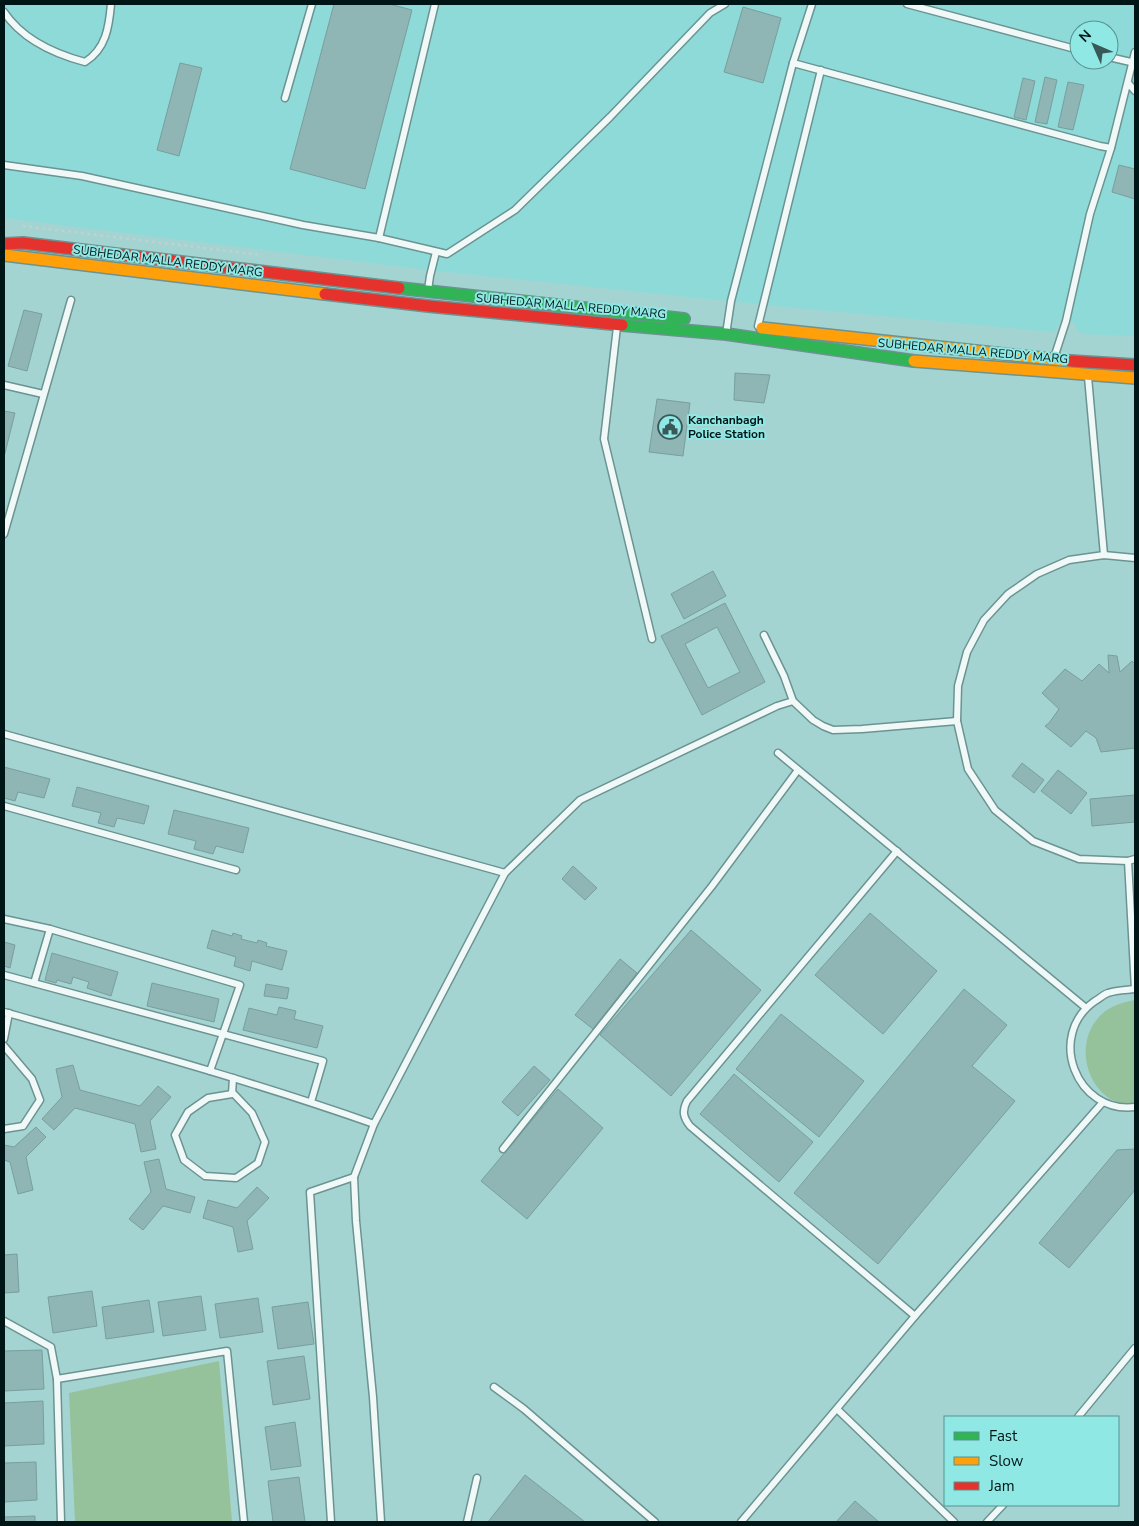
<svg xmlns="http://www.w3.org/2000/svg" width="1139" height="1526" viewBox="0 0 1139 1526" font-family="'Nunito Sans',sans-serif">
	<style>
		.built { fill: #8ddad8; fill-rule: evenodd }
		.green { fill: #96c29b }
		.building { fill: #8fb5b4; stroke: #779f9d; fill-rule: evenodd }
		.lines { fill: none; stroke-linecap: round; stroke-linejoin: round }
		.lane-casing { stroke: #6b9392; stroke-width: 9 }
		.fast-casing { stroke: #6b9392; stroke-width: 14 }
		.slow-casing { stroke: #6b9392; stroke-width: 14 }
		.jam-casing { stroke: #6b9392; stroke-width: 14 }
		.path { stroke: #c1d1cf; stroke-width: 2.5; stroke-dasharray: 2.5 4; stroke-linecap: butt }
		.lane { stroke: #f1f9f8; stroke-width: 6 }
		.fast { stroke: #30b455; stroke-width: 11 }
		.slow { stroke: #ff9f0a; stroke-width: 11 }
		.jam { stroke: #e5322d; stroke-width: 11 }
		.labels { text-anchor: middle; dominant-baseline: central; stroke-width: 4; stroke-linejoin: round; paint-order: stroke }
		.street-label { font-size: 12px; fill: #001616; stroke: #90e8e5 }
		.poi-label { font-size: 12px; font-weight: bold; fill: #001616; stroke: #90e8e5; text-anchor: start }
	</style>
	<rect width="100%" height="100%" fill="#a4d4d2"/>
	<path class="built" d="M4,4h1131v332l-54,-2 -9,-13 -11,-1 -7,12 -278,-26 -348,-36 -424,-52zM1079,30h30v30h-30z"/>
	<g class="green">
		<path d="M1135,1000v106c-48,0 -68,-68 -28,-96 9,-6 18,-8 28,-10z"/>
		<polygon points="219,1361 232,1522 75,1522 69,1393"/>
	</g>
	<g class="building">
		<polygon points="334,4 389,4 412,10 365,189 290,169"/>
		<polygon points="743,7 781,18 763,83 724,72"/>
		<polygon points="180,63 202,68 179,156 157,150"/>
		<polygon points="1045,77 1057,80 1047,124 1035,122"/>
		<polygon points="1023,78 1035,81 1026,120 1014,117"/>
		<polygon points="1068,82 1084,85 1073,130 1058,127"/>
		<polygon points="1119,165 1135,169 1135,199 1112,192"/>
		<polygon points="24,310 42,314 27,371 8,366"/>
		<polygon points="735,373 770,375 764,403 734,400"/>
		<polygon points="657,399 690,403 683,456 649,452"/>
		<polygon points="4,411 15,413 4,457"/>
		<polygon points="713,571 726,596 684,619 671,594"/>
		<path d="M725,603l40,79 -63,33 -41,-79zM717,627l23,45 -32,16 -23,-44z"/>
		<polygon points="1108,655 1117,656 1120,672 1132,661 1135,664 1135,748 1101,752 1096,738 1086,731 1071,747 1045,726 1049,723 1059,709 1042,693 1065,669 1082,681 1099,664 1109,673"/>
		<polygon points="1022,763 1044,780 1034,793 1012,776"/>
		<polygon points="4,767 50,779 44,798 18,792 15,801 4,798"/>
		<polygon points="1058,770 1087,793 1071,814 1041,791"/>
		<polygon points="77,787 149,806 144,824 117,818 114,827 98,823 101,813 72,806"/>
		<polygon points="1135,795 1135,822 1092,826 1090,799"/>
		<polygon points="174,810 249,828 243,853 216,846 213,854 194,849 196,841 168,834"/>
		<polygon points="573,866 597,888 585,900 562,879"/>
		<polygon points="870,913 937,971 883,1034 815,975"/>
		<polygon points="212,930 232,936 233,933 242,936 241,939 257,943 258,940 267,943 266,946 287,951 282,970 252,961 250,971 234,966 236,957 207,948"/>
		<polygon points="691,930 761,990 671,1096 600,1035"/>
		<polygon points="4,942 15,945 10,968 4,966"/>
		<polygon points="52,953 118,972 111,996 87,988 89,982 73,977 71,984 57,980 56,983 45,980"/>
		<polygon points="620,959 637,973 593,1029 575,1015"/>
		<polygon points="152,983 219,999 214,1022 147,1006"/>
		<polygon points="266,984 289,988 287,999 264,996"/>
		<polygon points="964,989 1007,1025 972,1066 1015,1101 878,1264 794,1193"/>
		<polygon points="279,1007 296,1011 294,1019 323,1026 317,1048 243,1030 249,1008 277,1015"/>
		<polygon points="781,1014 864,1081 819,1137 736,1069"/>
		<polygon points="73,1065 80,1090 140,1106 158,1086 171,1097 150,1121 156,1149 141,1152 135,1124 75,1108 54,1130 42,1119 62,1097 56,1069"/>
		<polygon points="534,1066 550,1080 518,1116 502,1102"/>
		<polygon points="734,1074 813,1142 779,1182 700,1114"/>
		<polygon points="558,1089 603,1128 527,1219 481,1181"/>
		<polygon points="36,1127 46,1137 26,1157 33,1190 18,1194 10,1162 4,1160 4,1145 14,1147"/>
		<polygon points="1135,1149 1135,1190 1069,1268 1039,1243 1117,1150"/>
		<polygon points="159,1159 166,1189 195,1197 190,1213 163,1206 143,1230 129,1219 151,1192 144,1162"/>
		<polygon points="257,1187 269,1198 247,1221 253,1249 238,1252 233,1227 203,1218 208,1200 237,1208"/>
		<polygon points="17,1254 19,1292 4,1293 4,1255"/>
		<polygon points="92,1291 97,1326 53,1333 48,1297"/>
		<polygon points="201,1296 206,1330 163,1336 158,1302"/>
		<polygon points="258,1298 263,1332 220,1338 215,1304"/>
		<polygon points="149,1300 154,1332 106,1339 102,1307"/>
		<polygon points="308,1302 314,1344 278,1349 272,1307"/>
		<polygon points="42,1350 44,1389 4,1391 4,1351"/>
		<polygon points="304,1356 310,1399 273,1405 267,1361"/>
		<polygon points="43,1401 44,1444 4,1446 4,1403"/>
		<polygon points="295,1422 301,1466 271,1470 265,1427"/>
		<polygon points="36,1462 37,1500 4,1502 4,1463"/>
		<polygon points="525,1475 585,1522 488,1522"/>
		<polygon points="299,1477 305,1522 273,1522 268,1481"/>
		<polygon points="855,1501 879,1522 836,1522"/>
		<polygon points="35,1516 35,1522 4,1522 4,1517"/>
	</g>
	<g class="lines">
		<g class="lane-casing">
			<g id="lane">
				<polyline points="907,4 1079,50"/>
				<path d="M4,12c18,27 51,42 81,50 21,-13 24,-35 26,-58"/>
				<polyline points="1109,57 1135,63"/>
				<polyline points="793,63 1100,146 1111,148"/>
				<polyline points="1128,83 1135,91"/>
				<polyline points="285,98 312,4"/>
				<polyline points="4,165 82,176 303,225 379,238 447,254 515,210 610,117 710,13 725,4"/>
				<polyline points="379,238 435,4"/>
				<polyline points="428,290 430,276 436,252"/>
				<polyline points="758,326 821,70"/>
				<polyline points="617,327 604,439 652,639"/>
				<polyline points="726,334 731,301 793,63 812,4"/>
				<polyline points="1054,358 1066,321 1090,214 1111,148 1135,52"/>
				<polyline points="1088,377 1104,555"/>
				<polyline points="4,385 43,394"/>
				<polyline points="4,534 71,300"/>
				<polyline points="1135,558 1104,555 1069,560 1037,574 1008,594 984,620 967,652 958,686 957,721 968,769 995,810 1033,841 1079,859 1128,861 1135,859"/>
				<polyline points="764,635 784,676 793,701 813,720 823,726 833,730 862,729 957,721"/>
				<polyline points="4,734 505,873 374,1124 354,1177 310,1192 331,1522"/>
				<polyline points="778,753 1086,1008"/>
				<polyline points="4,806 236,870"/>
				<path d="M897,851l-210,250c-5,10 -4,16 3,25l225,190"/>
				<polyline points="1128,861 1135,989"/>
				<polyline points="505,873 580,800 777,706 793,701"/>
				<polyline points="4,919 50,929"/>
				<polyline points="4,975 323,1061 311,1102"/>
				<polyline points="34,983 50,929 240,985 210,1071"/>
				<path d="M1135,989c-8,1 -19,1 -27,4 -4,1 -9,6 -13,8 -49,34 -19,113 40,106"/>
				<path d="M4,1012c124,35 248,69 370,112"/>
				<polyline points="4,1039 9,1013"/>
				<polyline points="4,1046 32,1079 40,1100 23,1126 4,1129"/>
				<polyline points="232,1092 252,1113 265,1142 258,1163 236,1178 205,1176 184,1160 175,1135 188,1112 208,1098 232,1094 233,1078"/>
				<polyline points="503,1149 712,886 798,770"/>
				<polyline points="354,1177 356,1221 373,1397 381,1522"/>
				<polyline points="4,1321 51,1347 57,1379 227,1351 244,1522"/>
				<polyline points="57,1379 61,1522"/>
				<polyline points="494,1387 524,1409 655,1522"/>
				<polyline points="837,1409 954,1522"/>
				<polyline points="1078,1417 1135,1348"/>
				<polyline points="467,1522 477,1478"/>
				<polyline points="741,1522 915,1316 1103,1102"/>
				<polyline points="987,1522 1003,1505"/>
			</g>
		</g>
		<g class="fast-casing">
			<g id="fast">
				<polyline points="399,288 684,319"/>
				<polyline points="622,325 726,334 914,361"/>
			</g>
		</g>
		<g class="slow-casing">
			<g id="slow">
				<polyline points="4,255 325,294"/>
				<polyline points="762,328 1070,361"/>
				<polyline points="914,361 1135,378"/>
			</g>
		</g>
		<g class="jam-casing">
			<g id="jam">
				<polyline points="4,244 23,243 399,288"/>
				<polyline points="325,294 428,306 622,325"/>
				<polyline points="1070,361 1135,365"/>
			</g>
		</g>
		<polyline class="path" points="23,226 262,255"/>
		<use href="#lane" class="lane"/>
		<use href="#fast" class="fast"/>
		<use href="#slow" class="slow"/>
		<use href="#jam" class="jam"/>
	</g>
	<defs>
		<g id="civic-ring" transform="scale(1.25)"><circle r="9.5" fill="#90e8e5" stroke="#395858" stroke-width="1.5"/><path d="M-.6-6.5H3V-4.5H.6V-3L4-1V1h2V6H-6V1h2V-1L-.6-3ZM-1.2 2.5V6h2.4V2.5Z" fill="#395858"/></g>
	</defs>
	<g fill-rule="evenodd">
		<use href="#civic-ring" x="670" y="427"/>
	</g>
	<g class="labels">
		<g class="street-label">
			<text transform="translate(168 261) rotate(7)">SUBHEDAR MALLA REDDY MARG</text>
			<text transform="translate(571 306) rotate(5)">SUBHEDAR MALLA REDDY MARG</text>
			<text transform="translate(973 351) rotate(5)">SUBHEDAR MALLA REDDY MARG</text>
		</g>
		<g class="poi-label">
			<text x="688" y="420">Kanchanbagh<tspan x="688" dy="14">Police Station</tspan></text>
		</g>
	</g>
	<rect width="1139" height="1526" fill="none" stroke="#001616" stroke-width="10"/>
	<rect x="944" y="1416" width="175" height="90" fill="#90e8e5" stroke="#569492"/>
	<rect x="954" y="1432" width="25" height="8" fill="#30b455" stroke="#569492"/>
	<text x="989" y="1441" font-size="15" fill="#001616">Fast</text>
	<rect x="954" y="1457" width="25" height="8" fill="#ff9f0a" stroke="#569492"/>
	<text x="989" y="1466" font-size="15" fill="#001616">Slow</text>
	<rect x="954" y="1482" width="25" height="8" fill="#e5322d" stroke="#569492"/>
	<text x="989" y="1491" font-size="15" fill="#001616">Jam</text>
	<g transform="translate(1094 45) rotate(315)"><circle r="24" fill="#90e8e5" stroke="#569492"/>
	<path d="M0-4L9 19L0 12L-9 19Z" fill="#395858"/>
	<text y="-8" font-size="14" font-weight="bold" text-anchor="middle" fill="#001616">N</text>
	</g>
</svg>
